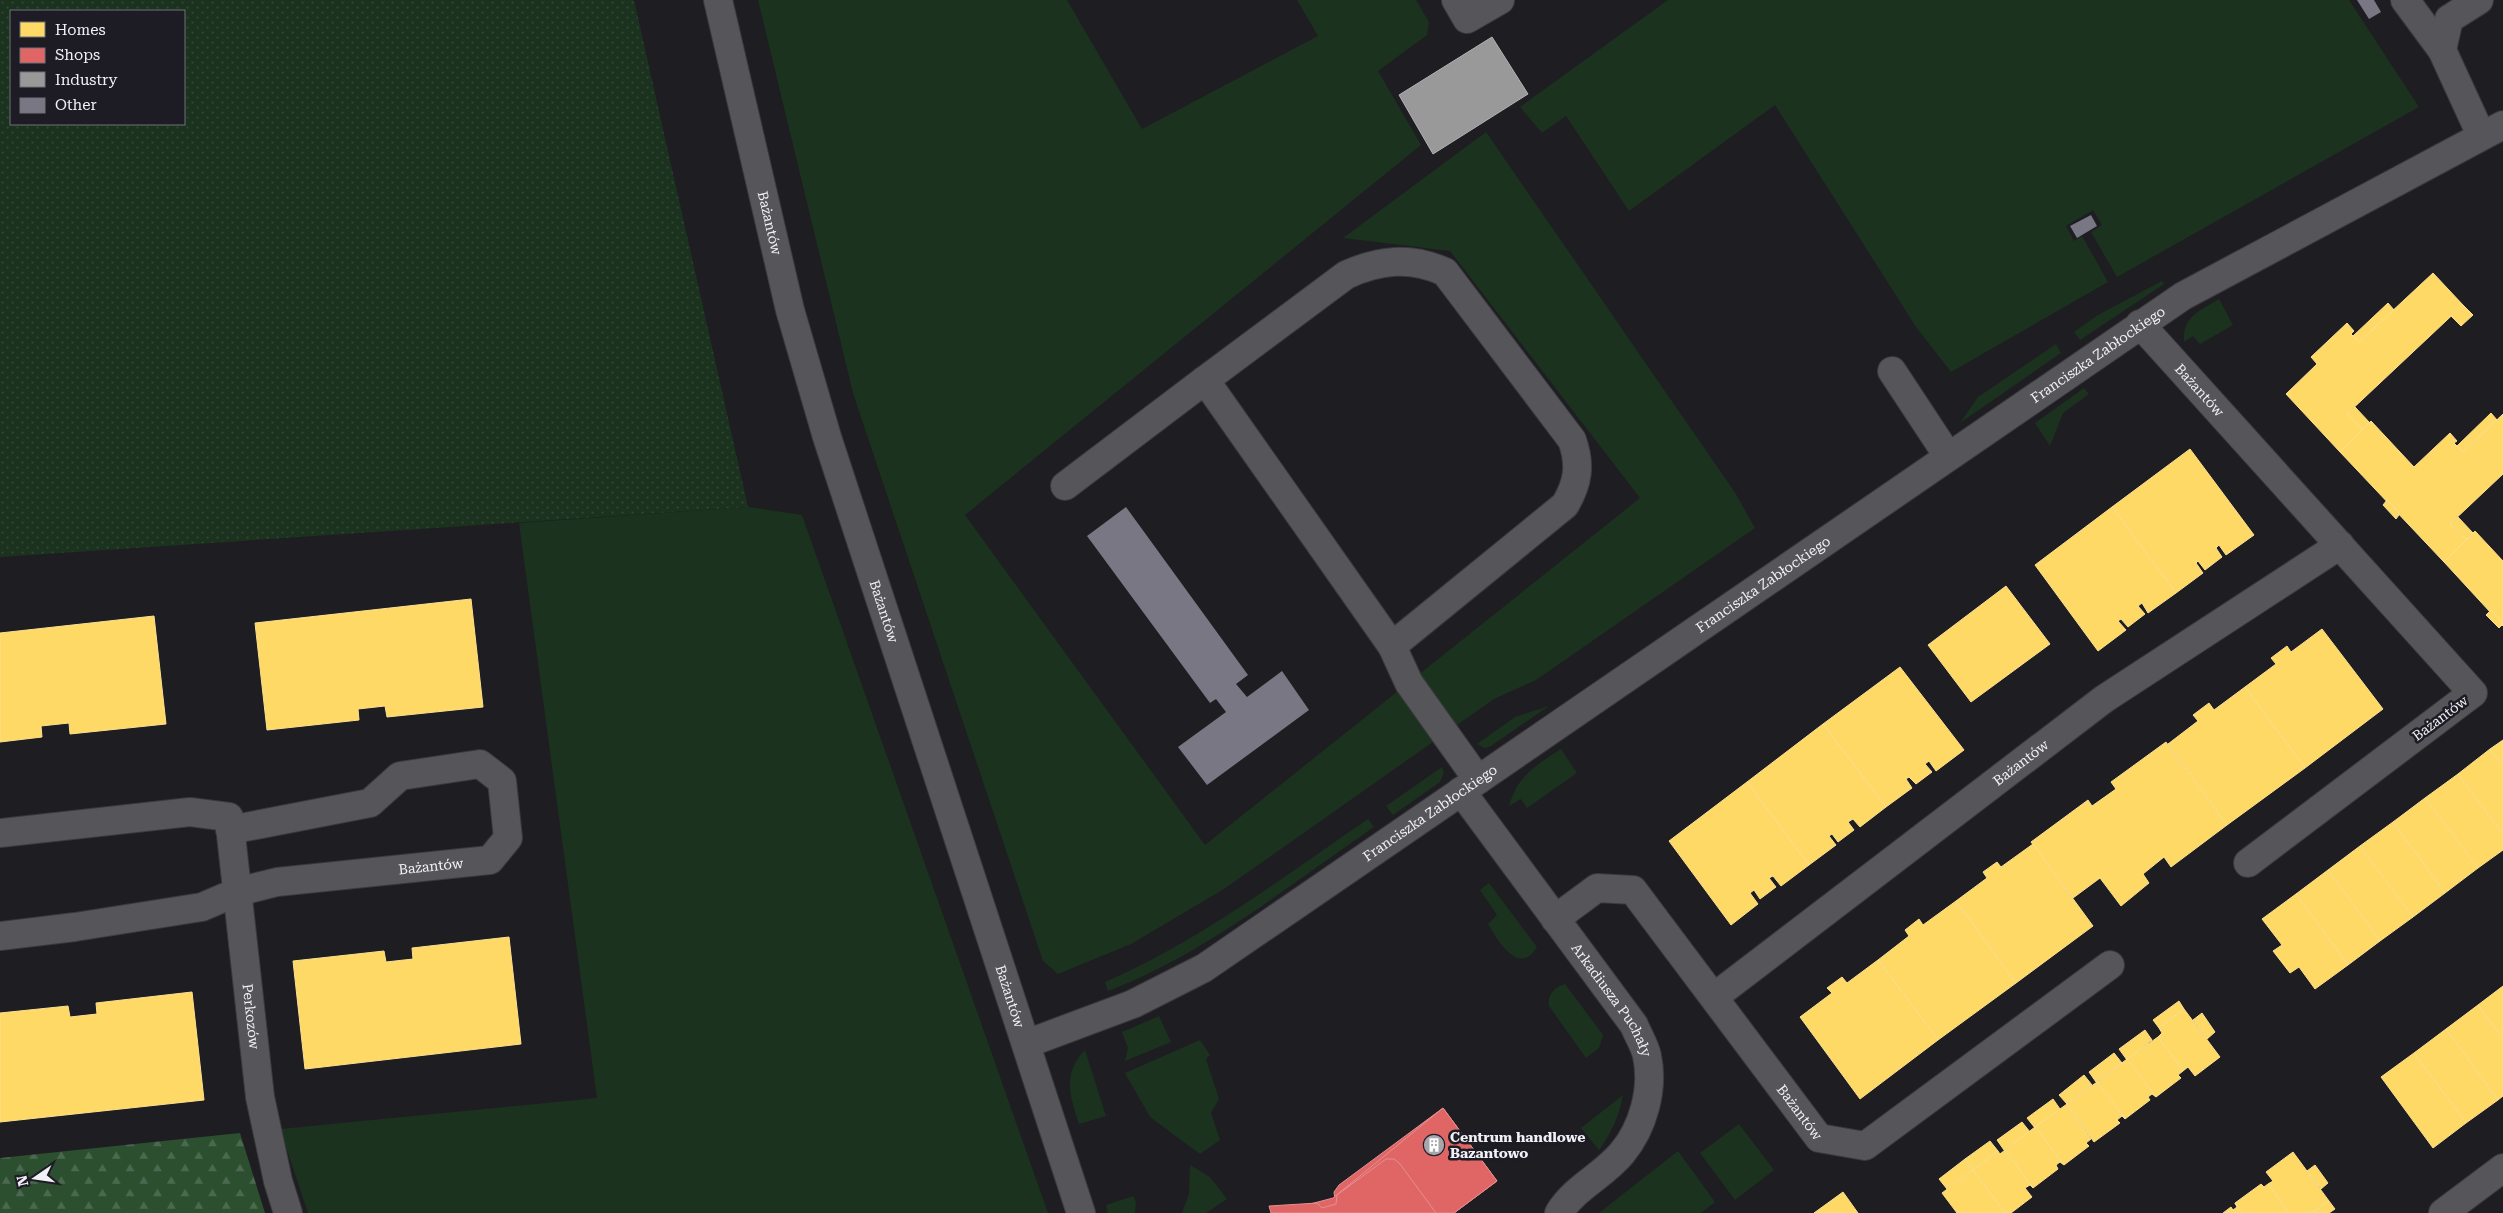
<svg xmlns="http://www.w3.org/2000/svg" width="2503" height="1213" viewBox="0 0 2503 1213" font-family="'Roboto Serif',serif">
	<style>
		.grass { fill: #1b321f }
		.forest { fill: url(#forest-firs) }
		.park { fill: url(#park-dots); fill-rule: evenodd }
		.homes { fill: #ffd966; stroke: #fbe091 }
		.shops { fill: #e06666; stroke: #e58f91 }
		.industry { fill: #999; stroke: #b3b3b5 }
		.building { fill: #797783 }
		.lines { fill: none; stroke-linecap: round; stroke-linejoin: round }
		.minor-casing { stroke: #3a393e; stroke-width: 30 }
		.minor { stroke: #565559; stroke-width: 28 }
		.labels { text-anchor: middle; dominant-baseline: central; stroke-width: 5; stroke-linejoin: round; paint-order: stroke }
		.street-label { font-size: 14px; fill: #f1f0f6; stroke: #1d1b24 }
		.poi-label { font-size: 14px; font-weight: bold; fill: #f1f0f6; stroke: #1d1b24; text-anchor: start }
	</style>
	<defs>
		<pattern id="forest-firs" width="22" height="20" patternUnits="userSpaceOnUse" patternTransform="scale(1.25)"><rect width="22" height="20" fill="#2c4f30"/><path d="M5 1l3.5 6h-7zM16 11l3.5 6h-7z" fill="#4b694f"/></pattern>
		<pattern id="park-dots" width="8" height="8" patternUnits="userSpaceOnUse" patternTransform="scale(1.25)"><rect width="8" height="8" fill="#1b321f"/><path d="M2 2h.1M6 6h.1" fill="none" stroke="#314635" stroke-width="1.8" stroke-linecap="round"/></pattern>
	</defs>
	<rect width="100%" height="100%" fill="#1e1d22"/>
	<g class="grass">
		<polygon points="758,0 1067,0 1142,129 1318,36 1297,0 1416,0 1429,22 1427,35 1378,71 1421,145 965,515 1205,845 1640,498 1450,251 1343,238 1486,132 1736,494 1755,528 1536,680 1494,699 1224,889 1131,944 1058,974 1043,961 853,393"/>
		<polygon points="1668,0 2349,0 2419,107 2117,277 2091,232 2102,225 2093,210 2066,226 2074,241 2082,236 2108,282 1951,372 1916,327 1775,105 1629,211 1566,116 1542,133 1520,107"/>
		<polygon points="2162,281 2164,284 2080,340 2074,332 2098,315"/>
		<path d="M2219,299l14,26 -33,19 -7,-8 -9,6c-2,-26 16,-31 35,-43z"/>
		<polygon points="2056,344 2061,353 1960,423 1978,397"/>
		<polygon points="2084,388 2089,394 2063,413 2050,446 2035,423"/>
		<polygon points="748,507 802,515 1048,1213 308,1213 280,1129 597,1098 519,523"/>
		<polygon points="1549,706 1491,746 1485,748 1477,744 1515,717"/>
		<path d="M1561,749l16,24 -50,35 -6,-9 -12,7c8,-30 27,-41 52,-57z"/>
		<polygon points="1442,767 1444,773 1440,782 1393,815 1386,806"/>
		<path d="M1368,819l6,8c-86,59 -169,127 -266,164l-3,-9c95,-41 178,-105 263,-163z"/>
		<path d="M1489,883l48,64c-18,30 -39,-6 -49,-23l9,-9 -17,-25z"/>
		<path d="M1565,984l38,51 -4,13 -13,10 -37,-52c-2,-12 6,-19 16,-22z"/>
		<polygon points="1159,1016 1171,1042 1125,1061 1128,1048 1122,1032"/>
		<polygon points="1200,1040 1210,1055 1206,1059 1219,1099 1211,1113 1220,1140 1200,1154 1150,1117 1125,1073"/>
		<path d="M1085,1050l21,66 -27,8c-9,-27 -17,-51 6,-74z"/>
		<path d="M1623,1095c-4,21 -11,37 -24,55l-18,-22z"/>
		<polygon points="1739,1124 1774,1170 1735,1200 1700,1153"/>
		<polygon points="1678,1151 1715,1202 1701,1213 1599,1213"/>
		<polygon points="1190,1165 1210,1177 1227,1199 1206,1213 1182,1213 1189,1194"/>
		<polygon points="1133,1196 1136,1202 1135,1213 1108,1213 1106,1205"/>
	</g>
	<polygon class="forest" points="240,1133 265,1213 0,1213 0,1158"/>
	<path class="park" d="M0,0h634l114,507 -748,50zM11,11h173v113h-173z"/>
	<g class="homes">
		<polygon points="2433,273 2463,305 2347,414 2362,429 2371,424 2340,452 2286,394 2317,364 2311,357 2347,323 2354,331 2351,334 2359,342"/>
		<polygon points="2388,303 2394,310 2359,342 2353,336"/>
		<polygon points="2463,305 2473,315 2461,326 2451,316"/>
		<polygon points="2355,407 2370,423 2362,429 2347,414"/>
		<polygon points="2491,413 2497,420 2463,452 2457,446"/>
		<polygon points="2503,414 2503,474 2450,524 2466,539 2474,534 2444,562 2340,452 2371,421 2414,467 2450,433 2457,441 2454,443 2463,452"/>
		<polygon points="2190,449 2254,535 2226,555 2219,545 2216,548 2222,557 2205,570 2198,561 2196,563 2203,573 2176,593 2112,507"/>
		<polygon points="2387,500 2399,512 2399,515 2396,519 2383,505"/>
		<polygon points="2112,507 2176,593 2148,613 2142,603 2138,606 2145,614 2128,627 2121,619 2118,621 2126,630 2098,651 2035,565"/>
		<polygon points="2458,517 2473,533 2466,539 2450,524"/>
		<polygon points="2475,531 2503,561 2503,626 2444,562"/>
		<polygon points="2006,586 2050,644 1971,702 1928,645"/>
		<polygon points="471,599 483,707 387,717 385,706 358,709 359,720 267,730 255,623"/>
		<polygon points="2491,610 2502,622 2502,625 2499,628 2486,615"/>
		<polygon points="154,616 166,724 70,734 69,723 41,726 42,737 0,742 0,633"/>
		<polygon points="2322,629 2383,709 2305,768 2245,687 2276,664 2271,658 2287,646 2291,652"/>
		<polygon points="1900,667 1964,750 1936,771 1929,761 1925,764 1932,772 1916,784 1909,777 1906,779 1912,788 1886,807 1823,724"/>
		<polygon points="2245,687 2305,768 2227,825 2168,744 2198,721 2193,715 2209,703 2214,710"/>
		<polygon points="1823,724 1886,807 1860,827 1853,819 1848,822 1854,830 1838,842 1832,834 1829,836 1836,845 1809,865 1747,782"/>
		<polygon points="2503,740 2503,767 2490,749"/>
		<polygon points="2166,742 2227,825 2171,867 2164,857 2143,874 2149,883 2121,906 2100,878 2073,898 2031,842 2088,800 2092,806 2116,789 2111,782"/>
		<polygon points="2490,749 2503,767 2503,834 2458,774"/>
		<polygon points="2458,774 2503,834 2503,850 2478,868 2425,798"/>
		<polygon points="1747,782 1809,865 1781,886 1773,876 1769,878 1776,887 1760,899 1754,890 1750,893 1758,904 1731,925 1669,841"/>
		<polygon points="2425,798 2478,868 2445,893 2393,822"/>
		<polygon points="2393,822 2445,893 2413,917 2360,846"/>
		<polygon points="2033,844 2093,926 2016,983 1956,901 1987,878 1983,872 1997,862 2001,867"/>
		<polygon points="2360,846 2413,917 2380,941 2328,870"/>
		<polygon points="2328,870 2380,941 2348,965 2296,894"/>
		<polygon points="2296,894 2348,965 2315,989 2299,967 2290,973 2273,951 2282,945 2262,919"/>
		<polygon points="1956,901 2016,983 1938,1040 1878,960 1909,936 1905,930 1919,919 1923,925"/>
		<polygon points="509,937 521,1044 305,1069 293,961 384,951 386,962 413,959 412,948"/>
		<polygon points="1878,960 1938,1040 1860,1099 1800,1017 1832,993 1827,988 1842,977 1847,983"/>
		<polygon points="2503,986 2503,1039 2478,1005"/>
		<polygon points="192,992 204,1100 0,1122 0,1013 68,1006 70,1017 97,1014 96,1003"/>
		<polygon points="2179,1001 2184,1009 2159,1028 2153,1020"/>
		<polygon points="2478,1005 2503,1039 2503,1096 2498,1100 2446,1029"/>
		<polygon points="2184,1009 2220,1057 2195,1076 2188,1067 2183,1071 2158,1037 2162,1033 2159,1028"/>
		<polygon points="2202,1013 2215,1032 2207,1039 2193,1020"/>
		<polygon points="2446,1029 2498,1100 2466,1123 2414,1053"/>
		<polygon points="2145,1030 2152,1040 2127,1060 2119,1049"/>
		<polygon points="2158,1037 2183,1071 2178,1075 2181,1078 2156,1097 2127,1059"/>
		<polygon points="2114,1053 2122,1063 2096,1082 2089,1072"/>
		<polygon points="2414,1053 2466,1123 2433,1148 2381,1077"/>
		<polygon points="2127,1059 2156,1097 2152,1094 2148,1097 2150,1100 2125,1119 2097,1082"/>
		<polygon points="2084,1075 2092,1085 2067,1104 2059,1095"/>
		<polygon points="2097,1082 2125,1119 2122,1116 2117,1120 2120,1123 2094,1142 2067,1104"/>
		<polygon points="2053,1099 2060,1109 2035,1128 2027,1118"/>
		<polygon points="2067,1104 2091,1139 2086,1143 2089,1146 2064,1165 2035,1127"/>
		<polygon points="2022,1122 2030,1132 2004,1150 1997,1140"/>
		<polygon points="2035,1127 2064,1165 2060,1162 2056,1165 2058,1169 2033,1188 2005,1150"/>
		<polygon points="1990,1141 1998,1151 1973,1170 1965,1159"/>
		<polygon points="2005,1150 2033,1188 2030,1185 2025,1188 2032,1197 2011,1213 2005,1213 1973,1170 1998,1151 2000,1154"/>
		<polygon points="2293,1152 2329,1201 2312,1213 2289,1213 2268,1184 2273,1181 2266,1172"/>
		<polygon points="1965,1159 1973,1170 1947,1189 1939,1179"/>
		<polygon points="2315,1165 2328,1183 2321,1189 2307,1171"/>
		<polygon points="1973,1170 2005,1213 1957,1213 1942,1193"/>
		<polygon points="2261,1184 2264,1187 2268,1184 2289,1213 2242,1213 2235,1203"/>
		<polygon points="1843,1192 1858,1213 1814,1213"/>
		<polygon points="2329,1201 2335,1209 2329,1213 2312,1213"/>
		<polygon points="2235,1203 2242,1213 2223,1213 2231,1207 2233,1210 2237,1207"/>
	</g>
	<g class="shops">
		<polygon points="1443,1108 1497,1181 1454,1213 1436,1213 1400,1164 1390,1159 1382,1161 1340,1192 1335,1200 1334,1192 1339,1185"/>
		<polygon points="1443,1108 1497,1181 1454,1213 1276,1213 1333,1198"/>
		<polygon points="1386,1159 1394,1159 1400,1164 1436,1213 1271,1213 1269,1206 1317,1203 1322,1208 1336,1204 1337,1195"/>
	</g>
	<polygon class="industry" points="1492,37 1528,94 1433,154 1399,95"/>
	<g class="building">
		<polygon points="2357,0 2374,0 2381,12 2369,19"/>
		<polygon points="2091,215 2097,226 2077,238 2070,226"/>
		<polygon points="1126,507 1248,675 1236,684 1247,697 1282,671 1309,710 1207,785 1178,747 1226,712 1216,699 1210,703 1087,536"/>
	</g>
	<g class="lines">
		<g class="minor-casing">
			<g id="minor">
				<path id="s1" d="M718,0l72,310 37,127 254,776"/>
				<polyline points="1456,0 1467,19 1500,0"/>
				<polyline points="2405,0 2442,50 2481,135"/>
				<polyline points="2442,50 2449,19 2479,0"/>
				<path id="s2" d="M2140,324l333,369 -225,170"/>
				<polyline points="1892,371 1948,456"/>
				<path d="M1205,380l141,-105c33,-15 64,-19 99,-3l127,168c9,25 6,43 -7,65l-173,141"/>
				<polyline points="1065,486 1205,380 1392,646 1409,683 1478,780"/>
				<path id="s3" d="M1461,791l173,234c4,10 11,21 13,31 7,33 -4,72 -25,97 -19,23 -47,34 -63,60"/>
				<path id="s4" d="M0,833l190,-21 39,5 31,280 18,84 10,32"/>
				<path id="s5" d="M1555,919l42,-31 36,2 186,248 46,8 245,-181"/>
				<path id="s6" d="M0,936l75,-9 127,-20 35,-15 40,-10 213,-22 18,-22 -6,-57 -22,-17 -80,12 -30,27 -140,27"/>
				<path id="s7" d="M1714,997l390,-298 236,-154"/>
				<path id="s8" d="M1026,1044l107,-40 71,-36 979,-672 320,-171"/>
				<polyline points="2443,1213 2503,1168"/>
			</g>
		</g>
		<use href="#minor" class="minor"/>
	</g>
	<defs>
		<g id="building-disc" transform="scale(1.125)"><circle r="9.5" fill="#a7a6ac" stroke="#1d1b24"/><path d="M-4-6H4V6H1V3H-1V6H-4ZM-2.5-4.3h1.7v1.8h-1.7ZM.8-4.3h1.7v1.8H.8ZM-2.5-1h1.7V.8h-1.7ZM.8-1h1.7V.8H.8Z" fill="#fff"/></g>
	</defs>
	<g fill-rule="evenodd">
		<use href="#building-disc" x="1434" y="1145"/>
	</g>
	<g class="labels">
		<g class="street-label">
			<text stroke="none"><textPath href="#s1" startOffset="229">Bażantów</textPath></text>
			<text stroke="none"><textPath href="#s8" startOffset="1278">Franciszka Zabłockiego</textPath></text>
			<text stroke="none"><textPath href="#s2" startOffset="89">Bażantów</textPath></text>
			<text stroke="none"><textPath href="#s8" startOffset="872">Franciszka Zabłockiego</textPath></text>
			<text stroke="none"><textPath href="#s1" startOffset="634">Bażantów</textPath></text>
			<text transform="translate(2440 718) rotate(-37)">Bażantów</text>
			<text stroke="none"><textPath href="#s7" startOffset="386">Bażantów</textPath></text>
			<text stroke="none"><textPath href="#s8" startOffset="468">Franciszka Zabłockiego</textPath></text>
			<text stroke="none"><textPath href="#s6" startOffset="438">Bażantów</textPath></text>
			<text stroke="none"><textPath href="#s1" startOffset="1039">Bażantów</textPath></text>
			<text stroke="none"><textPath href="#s3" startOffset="258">Arkadiusza Puchały</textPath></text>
			<text stroke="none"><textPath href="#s4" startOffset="431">Perkozów</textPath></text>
			<text stroke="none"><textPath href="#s5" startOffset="366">Bażantów</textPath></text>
		</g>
		<g class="poi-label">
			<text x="1450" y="1137">Centrum handlowe<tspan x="1450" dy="16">Bazantowo</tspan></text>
		</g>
	</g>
	<rect x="10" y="10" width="175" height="115" fill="#1d1b24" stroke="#727078"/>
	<rect x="20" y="22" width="25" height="15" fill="#ffd966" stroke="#727078"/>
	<text x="55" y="35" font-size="15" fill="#f1f0f6">Homes</text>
	<rect x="20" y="48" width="25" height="15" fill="#e06666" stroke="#727078"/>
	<text x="55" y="60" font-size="15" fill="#f1f0f6">Shops</text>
	<rect x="20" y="72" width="25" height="15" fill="#999999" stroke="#727078"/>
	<text x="55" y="85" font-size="15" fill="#f1f0f6">Industry</text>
	<rect x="20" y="98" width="25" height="15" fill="#797783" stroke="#727078"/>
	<text x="55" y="110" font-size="15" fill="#f1f0f6">Other</text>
	<g transform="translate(35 1178) rotate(257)" stroke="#1d1b24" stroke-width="4" paint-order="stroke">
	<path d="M0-4L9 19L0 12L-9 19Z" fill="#f1f0f6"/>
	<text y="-8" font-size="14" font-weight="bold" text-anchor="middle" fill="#f1f0f6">N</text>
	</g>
</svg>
